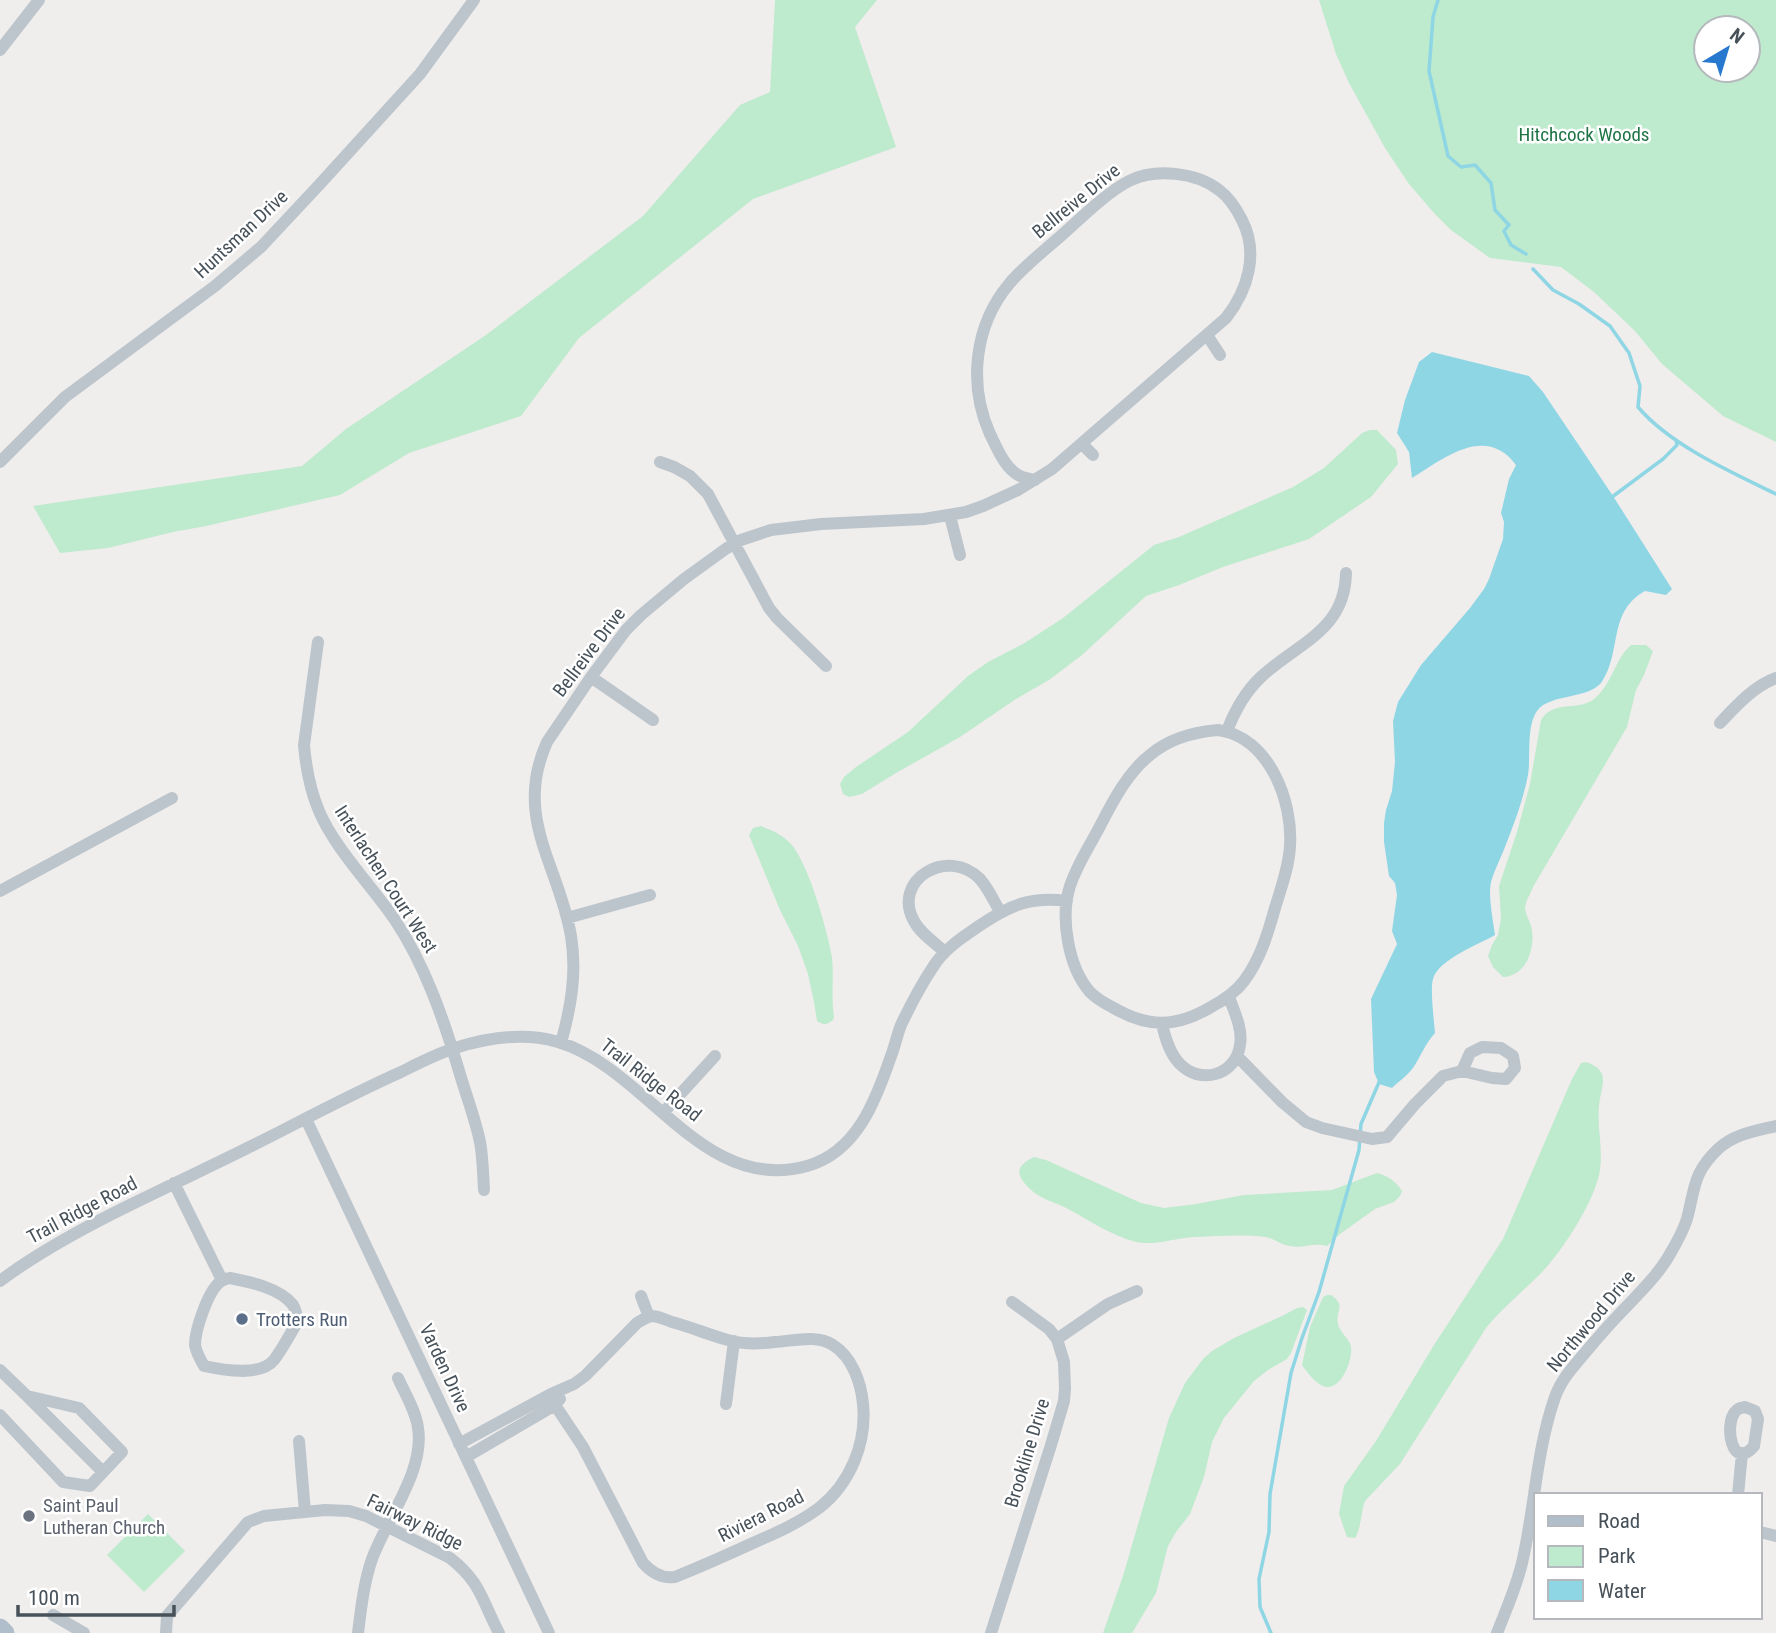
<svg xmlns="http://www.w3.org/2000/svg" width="1776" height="1633" font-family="'Roboto Condensed',sans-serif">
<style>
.green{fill:#beeacd;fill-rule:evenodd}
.water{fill:#8fd6e4}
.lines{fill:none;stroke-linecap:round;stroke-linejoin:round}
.stream{stroke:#8fd6e4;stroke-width:3.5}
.minor{stroke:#bcc5cb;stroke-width:12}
.primary{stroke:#afbeca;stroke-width:19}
.service-dot{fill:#5c6f8a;stroke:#fff;stroke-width:2.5}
.worship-dot{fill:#6b7280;stroke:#fff;stroke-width:2.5}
.labels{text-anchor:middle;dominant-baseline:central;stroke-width:5;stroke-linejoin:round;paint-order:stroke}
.park-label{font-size:19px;fill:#1e7445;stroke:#fff}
.street-label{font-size:19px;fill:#475159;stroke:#fff}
.service-label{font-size:19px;fill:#4e5e75;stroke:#fff;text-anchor:start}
.worship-label{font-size:19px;fill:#5b616d;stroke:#fff;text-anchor:start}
</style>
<rect width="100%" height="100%" fill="#f0eded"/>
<!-- green -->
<path class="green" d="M775,0H877L855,27L896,147L753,199L579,338L521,416L409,453L340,495L206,526L173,532L108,548L60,553L33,506L302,466L346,429L486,335L643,216L740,105L770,92Z
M1319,0H1776V442L1723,416L1662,364L1635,331L1594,292L1561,267L1490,258L1451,230L1434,213L1409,184L1385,148L1349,83L1336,54ZM1706,28H1748V70H1706Z
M1370,430H1377L1396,450L1398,464L1371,497L1309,539L1223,567L1179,585L1146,596L1082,655L1049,680L1016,699L960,737L896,773L862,794L849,797L843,794L840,784L844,777L856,767L908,732L968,676L988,662L1023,644L1063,618L1154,545L1179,537L1293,487L1324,468L1362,433Z
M1631,645H1646L1653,651L1644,675L1636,690L1627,727L1533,887C1531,893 1525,902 1525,908C1526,916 1531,923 1532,930C1535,950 1525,977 1503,977L1493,967L1488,956L1492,945L1498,935L1501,919L1499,886L1517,832L1530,784L1541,720C1554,699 1577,712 1594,699C1612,685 1614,660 1631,645Z
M761,826C771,830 781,834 789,842C807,858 828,932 832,957C834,977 831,997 834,1017L833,1020C827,1025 823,1025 817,1021L814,1002L808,974L798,946L780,910L749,835L753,828Z
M1586,1062C1612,1071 1601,1085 1599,1106C1597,1127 1603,1148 1600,1170C1596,1199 1563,1250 1543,1271C1524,1291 1503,1307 1486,1328L1400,1464L1365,1501C1361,1511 1361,1530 1355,1538L1347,1537L1339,1514L1344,1486L1376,1441L1434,1345L1503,1239L1572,1079L1581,1063Z
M1034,1157L1046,1160L1141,1203L1164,1208L1196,1204L1244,1195L1332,1190L1377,1173C1387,1175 1397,1182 1402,1191L1400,1196L1394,1202L1375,1209L1340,1234L1327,1246C1314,1242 1302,1249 1290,1246C1281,1245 1273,1238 1265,1237C1243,1234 1217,1236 1195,1237C1175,1238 1155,1246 1136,1242C1112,1236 1089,1220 1068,1209C1055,1202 1040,1199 1030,1189C1016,1175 1014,1167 1034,1157Z
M1327,1295H1331C1347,1306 1335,1310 1338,1324C1340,1333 1350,1339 1351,1347C1353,1359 1342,1388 1327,1387C1317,1386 1307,1372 1302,1365L1310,1327L1323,1297Z
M1303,1307L1307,1310L1291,1353L1287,1359L1268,1370L1254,1381L1224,1418L1212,1442L1204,1477L1190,1514L1176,1532L1168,1546L1156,1593L1132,1633H1103L1123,1576L1169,1418L1185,1383L1203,1359L1212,1351L1234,1338L1282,1316L1297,1308Z
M148,1514L185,1551L144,1592L107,1555Z"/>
<!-- water -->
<path class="water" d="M1432,352L1529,376L1543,392L1613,496L1672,589L1666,595L1645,591C1608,612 1622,649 1603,680C1592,700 1549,693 1537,711C1526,727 1531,757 1528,775C1523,801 1513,827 1503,852C1499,861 1494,872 1491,882C1488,896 1493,920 1495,935C1478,945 1439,959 1433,979C1430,989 1434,1021 1435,1033C1425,1044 1421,1056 1413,1068C1407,1076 1399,1081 1392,1088L1379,1084L1374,1072L1371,999L1397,944L1392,931L1397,895L1395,883L1389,876L1384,842V823L1386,810L1392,791L1395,762L1393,721L1398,702L1421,665L1470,608L1484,589L1489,579L1503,539L1504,522L1501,513L1509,479L1516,465C1486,424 1444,458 1412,478L1409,452L1397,433L1405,400L1419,362Z"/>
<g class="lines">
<!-- stream -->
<path class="stream" d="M1438,0L1433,17L1429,71L1448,156L1461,167L1475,165L1491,183L1495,210L1509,225L1504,231L1511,245L1526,254
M1533,269L1553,290L1579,304L1610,326L1629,353L1640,386L1638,407C1670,445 1731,472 1776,494
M1612,497L1663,459L1677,445L1676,440
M1271,1633L1260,1607L1259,1579L1269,1532L1270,1494L1291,1373L1302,1338L1319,1292L1359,1150L1361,1124L1380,1080"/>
<!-- minor -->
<path class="minor" d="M0,50L39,0
M1207,335L1220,355
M1082,444L1093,455
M0,462L65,397L215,286L261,247L319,185L420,74L474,0
M660,462L674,467L690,476L708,494L769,608L777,618L826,666
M950,516L960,555
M318,642L304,745C306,768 310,790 319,811C335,849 372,886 395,920C425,965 444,1020 459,1071C466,1095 475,1118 480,1142C483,1158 483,1174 484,1190
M591,677L653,720
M1720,723C1736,706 1754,686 1776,678
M1218,730C1269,737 1293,801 1290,846C1289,867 1281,888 1275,908C1268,933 1260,960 1244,981C1235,993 1224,1000 1211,1007C1176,1028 1147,1028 1112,1007C1104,1003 1096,998 1090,992C1068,967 1060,917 1070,886C1077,865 1089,847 1099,828C1112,803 1127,773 1150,755C1170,738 1193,732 1218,730Z
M1227,731C1235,710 1245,692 1261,677C1297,643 1345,631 1346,573
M0,891L172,798
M567,918L650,895
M945,952C935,943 920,933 914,921C891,880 948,846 980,879C988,888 994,901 1000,912
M1162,1024C1165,1037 1169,1052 1179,1063C1200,1086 1236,1075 1240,1045C1243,1029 1234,1011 1229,997
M561,1043C571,1007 577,973 571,936C559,865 513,818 547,742L591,677L626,630L641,615L684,579L727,548L741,540L771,530L821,524L924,519L966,512L983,506L1018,490L1052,469L1226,318C1248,290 1259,253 1242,220C1236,208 1230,198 1219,190C1196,172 1155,168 1129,181C1106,193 1082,217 1063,234C1045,250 1024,266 1009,284C974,326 968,385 990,434C997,448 1005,469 1020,476C1025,478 1030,479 1035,480
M1482,1047L1501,1048L1513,1056L1515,1068L1506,1079L1492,1078L1462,1071L1470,1053Z
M1237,1056L1282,1102L1306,1122L1322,1128L1372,1139L1387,1137L1415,1104L1443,1076L1462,1071
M663,1113L715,1056
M306,1119L549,1633
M174,1183L222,1280
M230,1278C250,1282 280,1288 293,1305C296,1310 297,1316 298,1321C290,1334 283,1348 274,1360C260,1377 223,1370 204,1366C200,1359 196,1352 195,1345C195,1330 208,1291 220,1282C224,1279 226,1279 230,1278Z
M0,1281C40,1251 85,1227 130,1205C183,1179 237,1154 289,1127C326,1108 363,1089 401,1072C419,1063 436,1054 455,1048C487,1038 525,1032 558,1042C647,1068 702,1195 807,1166C857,1152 876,1100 891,1056C895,1046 897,1035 901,1025C910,1006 921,985 933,967C945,948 963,937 982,924C1010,905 1032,896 1067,901
M641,1296L649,1317
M1057,1339L1108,1304L1137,1291
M0,1370L27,1396L79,1408L122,1452L90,1486L63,1482L0,1415
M27,1396L103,1472
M726,1404L734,1341
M1745,1407L1755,1411L1758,1419L1754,1446C1732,1472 1724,1425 1735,1412C1738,1408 1740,1408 1745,1407Z
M299,1441L305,1512
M459,1444L551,1394L574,1384L585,1376L637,1323C642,1320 646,1317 652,1316C658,1316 666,1320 672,1322C691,1327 709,1335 728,1340C742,1344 760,1344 775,1342C793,1341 817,1334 833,1345C852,1357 861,1382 863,1404C867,1443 850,1484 819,1508C799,1523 776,1533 753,1543C727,1555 702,1566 675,1577C662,1579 652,1573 643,1563L583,1447L555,1405
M466,1457L555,1405L560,1399
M1738,1495L1742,1453
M1760,1532L1776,1536
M53,1615L84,1633
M166,1633L167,1616L248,1522L264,1516L325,1510L349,1511L366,1516L450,1558C481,1582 482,1601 499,1633
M358,1633C361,1608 364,1582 372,1559C387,1518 425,1471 418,1428C416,1411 405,1394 398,1378
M991,1633L1051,1445L1064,1401L1065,1388L1064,1362L1057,1339L1049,1329L1012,1302
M1497,1633C1506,1610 1516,1588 1522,1563C1535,1508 1536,1451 1555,1397C1561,1380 1573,1367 1584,1354C1599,1336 1614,1319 1630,1303C1645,1287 1660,1272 1670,1254C1677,1242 1685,1228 1688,1215C1695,1186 1694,1172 1718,1149C1734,1134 1755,1131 1776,1126"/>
<!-- primary -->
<path class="primary" d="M0,1628L5,1633"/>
</g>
<!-- markers -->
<circle class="service-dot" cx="242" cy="1319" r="7"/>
<circle class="worship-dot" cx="29" cy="1516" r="7"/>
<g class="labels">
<!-- park labels -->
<g class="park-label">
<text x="1584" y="134">Hitchcock Woods</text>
</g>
<!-- street labels -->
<g class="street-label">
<text transform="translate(1076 201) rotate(-39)">Bellreive Drive</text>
<text transform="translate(241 234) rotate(-43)">Huntsman Drive</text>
<text transform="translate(589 652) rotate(-53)">Bellreive Drive</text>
<text transform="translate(386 879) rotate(57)">Interlachen Court West</text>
<text transform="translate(651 1080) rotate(38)">Trail Ridge Road</text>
<text transform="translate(82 1210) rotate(-28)">Trail Ridge Road</text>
<text transform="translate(1591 1321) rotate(-50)">Northwood Drive</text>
<text transform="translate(445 1368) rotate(65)">Varden Drive</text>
<text transform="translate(1027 1453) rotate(-73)">Brookline Drive</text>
<text transform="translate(761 1516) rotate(-27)">Riviera Road</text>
<text transform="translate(415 1522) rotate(26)">Fairway Ridge</text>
</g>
<!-- service labels -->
<g class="service-label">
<text x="256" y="1319">Trotters Run</text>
</g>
<!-- worship labels -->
<g class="worship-label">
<text x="43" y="1505">Saint Paul<tspan x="43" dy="22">Lutheran Church</tspan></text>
</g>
</g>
<!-- legend -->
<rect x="1534" y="1493" width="228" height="126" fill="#ffffff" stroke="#b5b9bd" stroke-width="2"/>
<rect x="1548" y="1516" width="35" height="10" fill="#afbeca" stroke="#b5b9bd" stroke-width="2"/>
<text x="1598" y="1528" font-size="21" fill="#475159">Road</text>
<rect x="1548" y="1546" width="35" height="21" fill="#beeacd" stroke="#b5b9bd" stroke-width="2"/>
<text x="1598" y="1563" font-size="21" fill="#475159">Park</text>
<rect x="1548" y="1580" width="35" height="21" fill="#8fd6e4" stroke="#b5b9bd" stroke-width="2"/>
<text x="1598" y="1598" font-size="21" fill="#475159">Water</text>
<!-- north arrow -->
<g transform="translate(1727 49) rotate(38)"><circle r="33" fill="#ffffff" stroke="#b5b9bd" stroke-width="2"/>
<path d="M0-5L12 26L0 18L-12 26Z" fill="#2778cf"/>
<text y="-10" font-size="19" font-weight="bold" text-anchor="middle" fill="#475159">N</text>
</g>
<!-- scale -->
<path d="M18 1605v10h156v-10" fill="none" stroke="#475159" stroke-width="3.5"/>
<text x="28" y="1605" font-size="21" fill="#475159" stroke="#ffffff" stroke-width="5" paint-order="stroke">100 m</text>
</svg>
